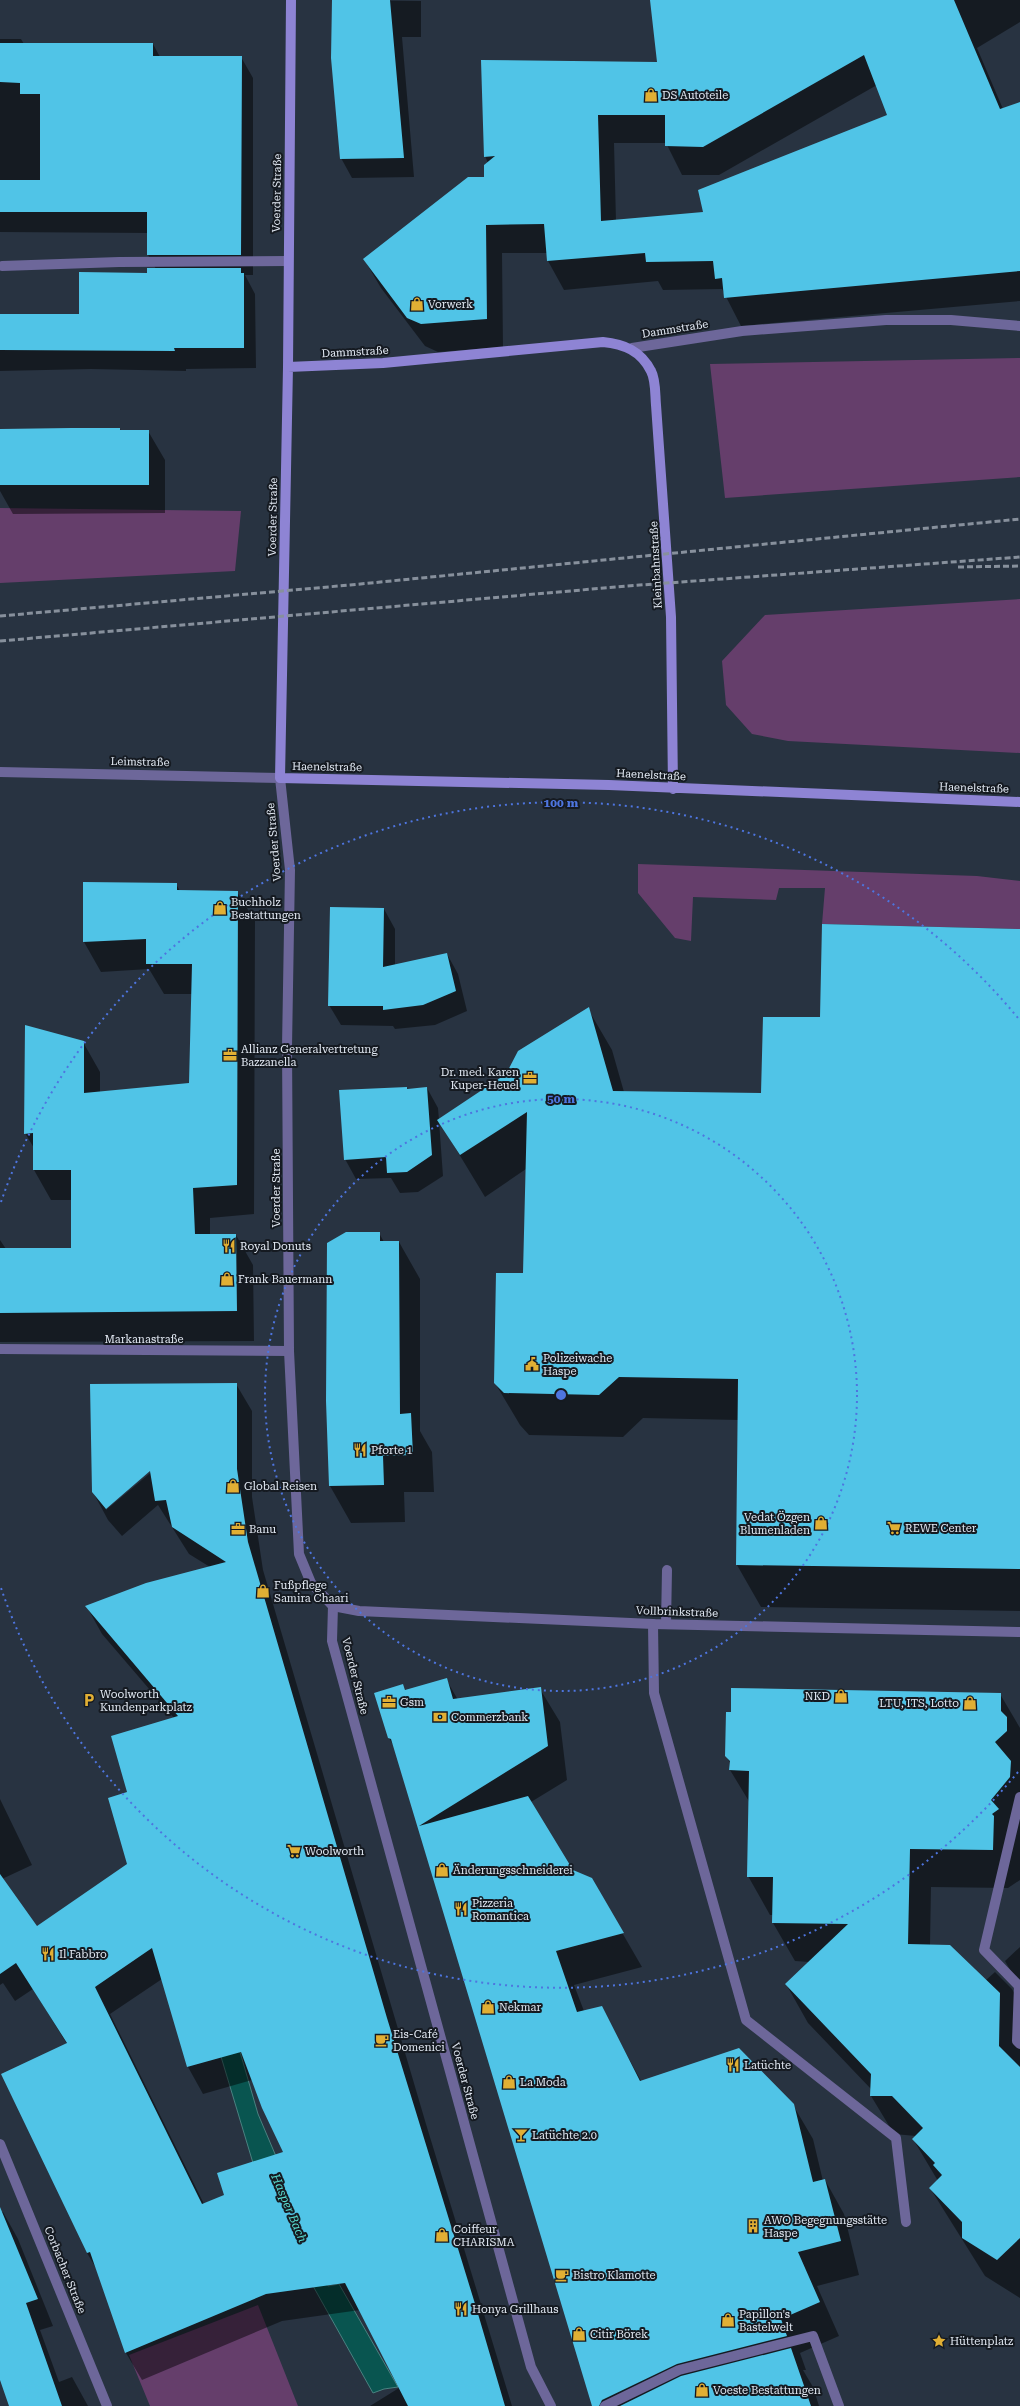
<svg xmlns="http://www.w3.org/2000/svg" width="1020" height="2406" font-family="'Roboto Serif',serif">
<style>
.green{fill:#653e6b}
.water{fill:#095550;stroke:#4a8281}
.shadow{fill:#0007;fill-rule:evenodd}
.building{fill:#50c4e7;fill-rule:evenodd}
.lines{fill:none;stroke-linecap:round;stroke-linejoin:round}
.service{stroke:#6d679a;stroke-width:10}
.pedestrian{stroke:#6d679a;stroke-width:10}
.minor{stroke:#6d679a;stroke-width:10}
.tertiary{stroke:#6d679a;stroke-width:10}
.secondary{stroke:#8e84d4;stroke-width:10}
.rail{stroke:#87909c;stroke-width:3;stroke-dasharray:6 3;stroke-linecap:butt}
.ring{fill:none;stroke:#4e75df;stroke-width:2;stroke-dasharray:2 4}
.labels{text-anchor:middle;dominant-baseline:central;stroke-width:4;stroke-linejoin:round;paint-order:stroke}
.poi-label{font-size:11px;fill:#e3eaf4;stroke:#151a21;text-anchor:start}
.street-label{font-size:11px;fill:#e3eaf4;stroke:#151a21}
.water-label{font-size:12px;font-style:italic;fill:#59dbcf;stroke:#151a21}
.centre{fill:#4e75df;stroke:#151a21;stroke-width:2}
.ring-label{font-size:12px;text-anchor:middle;font-weight:bold;fill:#4e75df;stroke:#151a21;stroke-width:4;stroke-linejoin:round;paint-order:stroke}
</style>
<rect width="100%" height="100%" fill="#283341"/>
<!-- green -->
<path class="green" d="M1020,358V477L725,498L710,364Z
M0,508L241,511L235,571L0,583Z
M1020,599V753L788,741L752,734L726,705L722,661L765,615Z
M638,864L977,876L1020,881V929L822,924L825,888H779L776,900L693,897L691,941L675,938L638,893Z
M258,2305L298,2406H150L129,2355Z"/>
<!-- water -->
<path class="water" d="M229,2014L258,2114L275,2154L307,2222L318,2240L328,2286L339,2284L398,2387L384,2389L373,2393L308,2277L253,2163L210,2020Z"/>
<!-- shadow -->
<path class="shadow" d="M333,0L421,1V37H402L414,177L352,178L341,158Z
M651,0H1020V22L977,48L1003,109L1020,103V301L741,326L722,289L663,290L658,281L564,290L548,261L547,253H502L503,347L438,352L425,346L381,288L364,259L485,178L488,163L485,156L658,63ZM877,85L888,115L705,213L616,221L614,143H666L682,175H719Z
M0,39H21L24,44H153L160,57H241L253,78V275H245L255,294L256,368L186,369V371L91,369L0,371V315H80L156,269L148,255V233L0,232Z
M120,429L121,431H148L165,460V513L13,514L0,491V430Z
M84,883L176,884L180,891L237,892L255,921L254,1214L210,1218V1235H236L253,1265L254,1341L0,1342V1240L6,1249L72,1248V1200H51L34,1170V1148L25,1133L83,1042L100,1072V1092L190,1084L192,994H164L149,969L101,972L84,942Z
M384,909L395,929V966L447,954L458,974L467,1011L435,1025L395,1029L393,1026L341,1025L329,1005Z
M1020,930V1611L761,1607L737,1565L738,1420L643,1418L623,1437L529,1435L520,1425L495,1383L524,1274L526,1169L485,1197L439,1121L443,1176L418,1192L400,1193L391,1178L356,1179L345,1159L340,1091L427,1088L438,1108L439,1120L507,1075L588,1009L612,1050L624,1092L762,1094L821,1018Z
M379,1233L384,1242H399L420,1279V1431L432,1452L434,1492H404L405,1522L351,1523L330,1486Z
M236,1384L252,1411V1497L263,1570L426,2124L512,2406H370L399,2388L360,2310L282,2321L142,2380L126,2353L96,2268L87,2253L67,2044L33,1989L15,2001L3,1983L0,1985V1799L32,1865L2,1879L36,1927L128,1864V1793L174,1718L102,1634L87,1607L210,1567L189,1554L158,1505L122,1536L108,1520L93,1492ZM154,1467L155,1469L106,1510V1508ZM162,1979L188,2067L203,2094L252,2080L284,2152L225,2196L204,2204L110,2014Z
M446,1679L458,1700L540,1689L560,1722L567,1780L531,1802L572,1871L591,1879L642,1967L574,1985L584,2011L601,2007L641,2081L793,2105L813,2139L823,2181L825,2180L844,2214L859,2275L817,2286L839,2336L800,2353L806,2370H803L813,2387L819,2406H618L615,2402L602,2406L583,2373L395,1748L389,1738L403,1685L406,1691Z
M1000,1694L1020,1728V1880L1008,1888L931,1887L930,1945L986,1980L995,1972L1012,1989L1020,2004V2298L985,2276L930,2188L938,2181L913,2139L916,2136L894,2134L871,2096V2089L808,2023L786,1984L810,1962L795,1961L773,1923V1915H770L748,1876L750,1803L730,1770L731,1764L726,1756Z
M1020,1947V1987L1005,1961Z
M0,2212H3L18,2239L53,2326L40,2330L59,2382L72,2377L88,2406H11L0,2375Z"/>
<!-- building -->
<path class="building" d="M332,0H390L404,158L340,159L331,58Z
M650,0H954L1000,109L1020,102V271L724,298L722,278L715,279L713,261L646,262L645,253L547,261L544,224L486,225L487,319L421,324L407,318L363,259L468,177H484V165L495,156L484,157L481,60L657,62ZM864,55L887,115L698,190L703,212L601,221L598,115H665V146L703,147Z
M0,43H153V56H242L241,255H147V212H0V180H40V94H20V83L0,82Z
M147,268H241V273H244V348H174L175,351L0,350V314H79V272L147,273Z
M71,428H120V430H149V485H0V429Z
M83,882L177,883V890L238,891L237,1185L193,1188L195,1234H236L237,1311L0,1313V1248H71V1170H33V1133L24,1134L25,1025L84,1041V1093L189,1083L192,964H146V939L83,942Z
M330,907L384,908L383,967L447,953L456,991L423,1005L383,1010V1006H328Z
M822,924L1020,929V1569L736,1565L738,1379L619,1377L599,1395L504,1393L494,1383L496,1273H523L527,1112L460,1155L437,1120L506,1074L518,1051L589,1007L613,1091L761,1093L763,1017H820Z
M407,1087V1089L427,1087L432,1155L407,1172L387,1173L386,1157L344,1160L339,1090Z
M346,1232H380V1241H399L400,1414L411,1413L413,1455L383,1456L384,1485L329,1486L326,1401L327,1243Z
M237,1383V1469L248,1542L387,2018L476,2307L505,2406H408L345,2283L266,2294L125,2353L90,2252L87,2253L1,2074L67,2043L16,1963L0,1974V1874L37,1926L127,1864L108,1798L127,1792L111,1736L178,1716L85,1606L146,1583L226,1562L172,1527L166,1500L155,1501L150,1471L106,1509L92,1492L90,1384ZM152,1948L187,2067L241,2052L262,2108L283,2152L217,2173L224,2195L202,2204L95,1987Z
M447,1678L453,1699L541,1687L548,1746L419,1826L528,1796L573,1870L592,1878L624,1933L556,1951L577,2012L602,2006L640,2081L739,2048L794,2104L813,2182L825,2179L841,2241L798,2252L820,2302L781,2319L787,2336L677,2364L602,2400L599,2406H592L391,1739L388,1738L374,1693L403,1684L405,1690Z
M731,1688L1001,1693V1711L1007,1717V1731L995,1742L1011,1761L1010,1777L991,1800L999,1809L992,1814L994,1816L993,1850L910,1849L908,1944L950,1945L1000,1993L999,2046L1020,2067V2238L997,2260L962,2238V2222L929,2188L942,2175L933,2165L935,2163L912,2139L923,2128L892,2096H870L871,2074L785,1984L848,1924L772,1923L773,1877H747L749,1771L729,1770L730,1761L725,1756L726,1712H731Z
M0,2207L38,2299L26,2303L62,2406H9L0,2380Z
M791,2348L811,2406H620L681,2376Z"/>
<g class="lines">
<!-- service -->
<path class="service" d="M2,266L119,262L288,261
M653,1624L654,1693L746,2020L896,2138L906,2222
M666,1624L667,1570"/>
<!-- pedestrian -->
<path class="pedestrian" d="M333,1606L332,1641L531,2367L551,2406
M1020,1797L984,1950L1019,1986L1017,2041L1020,2044
M605,2406L679,2370L813,2336L839,2406"/>
<!-- minor -->
<path class="minor" d="M632,348L742,331L886,320H951L1020,326
M280,778L290,870L287,1047L289,1351L299,1554L311,1583L333,1606L359,1611L653,1624L1020,1632
M0,1349L289,1351
M0,2144L107,2406"/>
<!-- tertiary -->
<path class="tertiary" d="M0,772L280,778"/>
<!-- secondary -->
<path class="secondary" d="M291,0L288,367L280,778L609,785L1020,802
M288,367L383,363L603,342C624,344 641,351 651,371C656,380 655,395 656,405L671,617L673,789"/>
<!-- rail -->
<path class="rail" d="M958,567L1020,566
M0,616L350,585L1020,519
M0,641L627,586L1020,557"/>
</g>
<!-- distance rings -->
<g class="ring">
<circle cx="561" cy="1395" r="296"/>
<path d="M1018 1772A592 592 0 0 1 1 1588M1 1202A592 592 0 0 1 1018 1018"/>
</g>
<!-- icons -->
<defs>
<g id="shop-bare" transform="scale(1.08)"><path d="M-5-2.5h2.3a2.7 3.5 0 0 1 5.4 0H5L5.5 6h-11ZM-1.5-2.5h3a1.5 2.3 0 0 0-3 0Z" fill="#e1af34" stroke="#151a21" stroke-width="2.5" paint-order="stroke"/></g>
<g id="office-bare" transform="scale(1.08)"><path d="M-6-3h4V-5.5h4V-3h4V5H-6ZM-1-4.5V-3h2v-1.5ZM-6 0V1H6V0Z" fill="#e1af34" stroke="#151a21" stroke-width="2.5" paint-order="stroke"/></g>
<g id="restaurant-bare" transform="scale(1.08)"><path d="M-5-6h1v4h1v-4h1v4h1v-4h1v5L-1.5 .5V6h-2V.5L-5-1ZM5-6V6H3V1.5H1.5Q1.5-4 5-6Z" fill="#e1af34" stroke="#151a21" stroke-width="2.5" paint-order="stroke"/></g>
<g id="civic-bare" transform="scale(1.08)"><path d="M-.6-6.5H3V-4.5H.6V-3L4-1V1h2V6H-6V1h2V-1L-.6-3ZM-1.2 2.5V6h2.4V2.5Z" fill="#e1af34" stroke="#151a21" stroke-width="2.5" paint-order="stroke"/></g>
<g id="supermarket-bare" transform="scale(1.08)"><path d="M-6-5.5h2.5l.6 2H6L4.5 2H-2.5L-4.4-4H-6ZM-1.5 3.2a1.3 1.3 0 1 0 .1 0ZM3 3.2a1.3 1.3 0 1 0 .1 0Z" fill="#e1af34" stroke="#151a21" stroke-width="2.5" paint-order="stroke"/></g>
<g id="parking-bare" transform="scale(1.08)"><path d="M-3.5-5.5H1a3.5 3.5 0 0 1 0 7H-1V5.5H-3.5ZM-1-3.4V-.6H.8a1.4 1.4 0 0 0 0-2.8Z" fill="#e1af34" stroke="#151a21" stroke-width="2.5" paint-order="stroke"/></g>
<g id="bank-bare" transform="scale(1.08)"><path d="M-6-4H6V4H-6ZM0-2.3a2.3 2.3 0 1 0 0 4.6a2.3 2.3 0 1 0 0-4.6Z" fill="#e1af34" stroke="#151a21" stroke-width="2.5" paint-order="stroke"/></g>
<g id="cafe-bare" transform="scale(1.08)"><path d="M-5.5-4.5H6V0H3Q3 3.5 0 3.5H-2.5Q-5.5 3.5-5.5 0ZM3-3.2v2h1.7v-2ZM-6 4.5H4V6H-6Z" fill="#e1af34" stroke="#151a21" stroke-width="2.5" paint-order="stroke"/></g>
<g id="bar-bare" transform="scale(1.08)"><path d="M-6-5H6L.8 .8V4.5H3.5V6h-7V4.5H-.8V.8Z" fill="#e1af34" stroke="#151a21" stroke-width="2.5" paint-order="stroke"/></g>
<g id="building-bare" transform="scale(1.08)"><path d="M-4-6H4V6H1V3H-1V6H-4ZM-2.5-4.3h1.7v1.8h-1.7ZM.8-4.3h1.7v1.8H.8ZM-2.5-1h1.7V.8h-1.7ZM.8-1h1.7V.8H.8Z" fill="#e1af34" stroke="#151a21" stroke-width="2.5" paint-order="stroke"/></g>
<g id="sight-bare" transform="scale(1.08)"><path d="M0-6L1.8-2.2L6-1.7L2.9 1.2L3.7 5.4L0 3.3L-3.7 5.4L-2.9 1.2L-6-1.7L-1.8-2.2Z" fill="#e1af34" stroke="#151a21" stroke-width="2.5" paint-order="stroke"/></g>
</defs>
<g fill-rule="evenodd">
<use href="#shop-bare" x="651" y="95"/>
<use href="#shop-bare" x="417" y="304"/>
<use href="#shop-bare" x="220" y="908"/>
<use href="#office-bare" x="230" y="1055"/>
<use href="#office-bare" x="530" y="1078"/>
<use href="#restaurant-bare" x="229" y="1246"/>
<use href="#shop-bare" x="227" y="1279"/>
<use href="#civic-bare" x="532" y="1364"/>
<use href="#restaurant-bare" x="360" y="1450"/>
<use href="#shop-bare" x="233" y="1486"/>
<use href="#shop-bare" x="821" y="1523"/>
<use href="#supermarket-bare" x="894" y="1528"/>
<use href="#office-bare" x="238" y="1529"/>
<use href="#shop-bare" x="263" y="1591"/>
<use href="#shop-bare" x="841" y="1696"/>
<use href="#parking-bare" x="89" y="1700"/>
<use href="#office-bare" x="389" y="1702"/>
<use href="#shop-bare" x="970" y="1703"/>
<use href="#bank-bare" x="440" y="1717"/>
<use href="#supermarket-bare" x="294" y="1851"/>
<use href="#shop-bare" x="442" y="1870"/>
<use href="#restaurant-bare" x="461" y="1909"/>
<use href="#restaurant-bare" x="48" y="1954"/>
<use href="#shop-bare" x="488" y="2007"/>
<use href="#cafe-bare" x="382" y="2040"/>
<use href="#restaurant-bare" x="733" y="2065"/>
<use href="#shop-bare" x="509" y="2082"/>
<use href="#bar-bare" x="521" y="2135"/>
<use href="#building-bare" x="753" y="2226"/>
<use href="#shop-bare" x="442" y="2235"/>
<use href="#cafe-bare" x="562" y="2275"/>
<use href="#restaurant-bare" x="461" y="2309"/>
<use href="#shop-bare" x="728" y="2320"/>
<use href="#shop-bare" x="579" y="2334"/>
<use href="#sight-bare" x="939" y="2341"/>
<use href="#shop-bare" x="702" y="2390"/>
</g>
<g class="labels">
<!-- poi labels -->
<g class="poi-label">
<text x="662" y="95">DS Autoteile</text>
<text x="428" y="304">Vorwerk</text>
<text x="231" y="902">Buchholz<tspan x="231" dy="13">Bestattungen</tspan></text>
<text x="241" y="1049">Allianz Generalvertretung<tspan x="241" dy="13">Bazzanella</tspan></text>
<text x="519" y="1072" text-anchor="end">Dr. med. Karen<tspan x="519" dy="13">Kuper-Heuel</tspan></text>
<text x="240" y="1246">Royal Donuts</text>
<text x="238" y="1279">Frank Bauermann</text>
<text x="543" y="1358">Polizeiwache<tspan x="543" dy="13">Haspe</tspan></text>
<text x="371" y="1450">Pforte 1</text>
<text x="244" y="1486">Global Reisen</text>
<text x="810" y="1517" text-anchor="end">Vedat Özgen<tspan x="810" dy="13">Blumenladen</tspan></text>
<text x="905" y="1528">REWE Center</text>
<text x="249" y="1529">Banu</text>
<text x="274" y="1585">Fußpflege<tspan x="274" dy="13">Samira Chaari</tspan></text>
<text x="100" y="1694">Woolworth<tspan x="100" dy="13">Kundenparkplatz</tspan></text>
<text x="830" y="1696" text-anchor="end">NKD</text>
<text x="400" y="1702">Gsm</text>
<text x="959" y="1703" text-anchor="end">LTU, ITS, Lotto</text>
<text x="451" y="1717">Commerzbank</text>
<text x="305" y="1851">Woolworth</text>
<text x="453" y="1870">Änderungsschneiderei</text>
<text x="472" y="1903">Pizzeria<tspan x="472" dy="13">Romantica</tspan></text>
<text x="59" y="1954">Il Fabbro</text>
<text x="499" y="2007">Nekmar</text>
<text x="393" y="2034">Eis-Café<tspan x="393" dy="13">Domenici</tspan></text>
<text x="744" y="2065">Latüchte</text>
<text x="520" y="2082">La Moda</text>
<text x="532" y="2135">Latüchte 2.0</text>
<text x="764" y="2220">AWO Begegnungsstätte<tspan x="764" dy="13">Haspe</tspan></text>
<text x="453" y="2229">Coiffeur<tspan x="453" dy="13">CHARISMA</tspan></text>
<text x="573" y="2275">Bistro Klamotte</text>
<text x="472" y="2309">Honya Grillhaus</text>
<text x="739" y="2314">Papillon's<tspan x="739" dy="13">Bastelwelt</tspan></text>
<text x="590" y="2334">Citir Börek</text>
<text x="950" y="2341">Hüttenplatz</text>
<text x="713" y="2390">Voeste Bestattungen</text>
</g>
<!-- street labels -->
<g class="street-label">
<text transform="translate(277 193) rotate(-89)">Voerder Straße</text>
<text transform="translate(675 329) rotate(-9)">Dammstraße</text>
<text transform="translate(355 352) rotate(-3)">Dammstraße</text>
<text transform="translate(273 517) rotate(-89)">Voerder Straße</text>
<text transform="translate(656 565) rotate(-93)">Kleinbahnstraße</text>
<text transform="translate(140 762) rotate(1)">Leimstraße</text>
<text transform="translate(327 767) rotate(1)">Haenelstraße</text>
<text transform="translate(651 775) rotate(3)">Haenelstraße</text>
<text transform="translate(974 788) rotate(2)">Haenelstraße</text>
<text transform="translate(274 842) rotate(-95)">Voerder Straße</text>
<text transform="translate(276 1188) rotate(-90)">Voerder Straße</text>
<text x="144" y="1339">Markanastraße</text>
<text transform="translate(677 1612) rotate(2)">Vollbrinkstraße</text>
<text transform="translate(355 1676) rotate(76)">Voerder Straße</text>
<text transform="translate(465 2081) rotate(75)">Voerder Straße</text>
<text transform="translate(65 2270) rotate(68)">Corbacher Straße</text>
</g>
<!-- water labels -->
<g class="water-label">
<text transform="translate(289 2208) rotate(67)">Hasper Bach</text>
</g>
</g>
<circle cx="561" cy="1395" r="6" class="centre"/>
<g class="ring-label">
<text x="561" y="807">100 m</text>
<text x="561" y="1103">50 m</text>
</g>
</svg>
